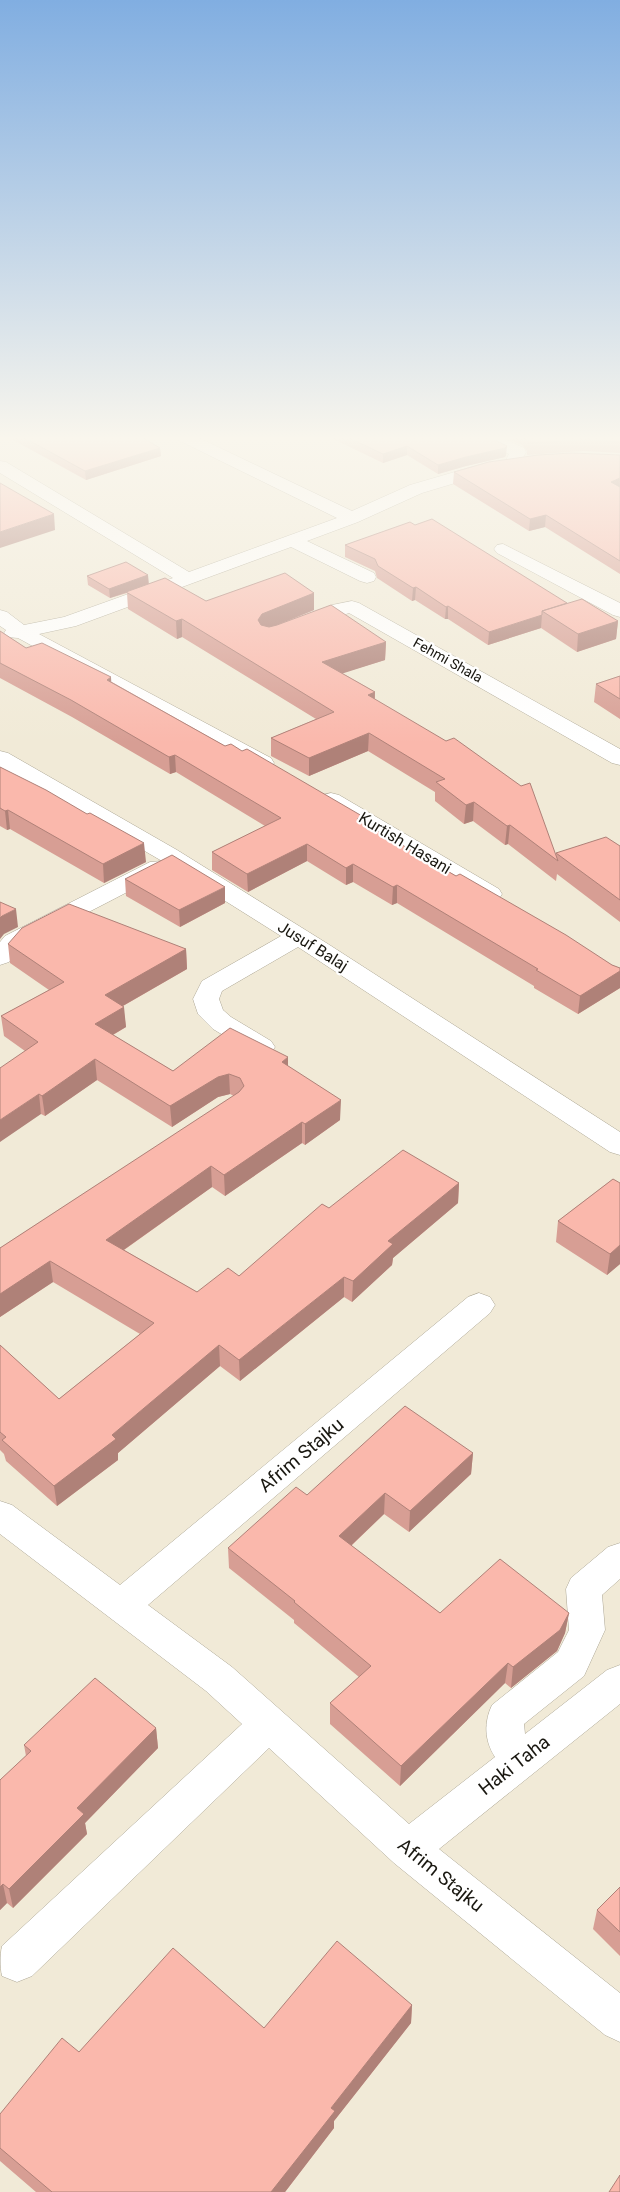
<svg xmlns="http://www.w3.org/2000/svg" width="620" height="2192" font-family="Roboto,sans-serif">
<style>
.lines{fill:none;stroke-linecap:round;stroke-linejoin:round}
.street-casing{stroke:#ada795;stroke-width:1}
.street{fill:#fff;fill-rule:evenodd}
.wall{fill:#d79e94}
.shaded-wall{fill:#af8178}
.building{fill:#fab8ac;stroke:#af8178}
.labels{text-anchor:middle;dominant-baseline:central;stroke-width:4.5;stroke-linejoin:round;paint-order:stroke}
.far-street-label{font-size:14px;fill:#1a1811;stroke:#fff}
.street-label{font-size:16px;fill:#1a1811;stroke:#fff}
.near-street-label{font-size:19px;fill:#1a1811;stroke:#fff}
</style>
<rect width="100%" height="100%" fill="#f1ead7"/>
<g class="lines">
<!-- street casing -->
<g class="street-casing">
<path id="street" d="M174,436H195L352,511L410,485L489,462L495,463L497,467L495,471L422,493L358,522L307,541L374,573L376,577L374,581L367,583L360,581L291,547L76,626L39,634L271,758L274,763L271,768L263,770L255,768L18,638L7,637L4,633L6,630L0,626V610L7,612L24,625L64,617L173,578L0,473V461L6,462L189,572L337,518L176,439Z
M472,436H498L524,448L526,452L519,466H507L505,462L509,454C501,450 475,440 472,436Z
M503,544L620,603V617L613,615L497,553L494,549L497,545Z
M352,601L359,603L620,749V765L612,763L349,613L304,629L297,627L294,623L297,619L332,605Z
M0,751L8,753L177,850L328,944L620,1132V1155L610,1152L298,947L222,991L219,999L223,1010L231,1017L271,1041L275,1047L271,1053L262,1055L253,1053L213,1029L198,1014L193,999L202,981L281,936L168,865L170,867L166,872L23,946L9,962L0,965V942L5,936L150,862L162,861L0,767Z
M331,793L339,795L499,889L502,894L499,899L490,901L481,899L323,805L320,800L323,795Z
M479,1293L490,1297L495,1305L490,1313L148,1605L232,1667L409,1824L495,1757C484,1740 484,1722 492,1705L558,1652L569,1630L566,1589L571,1578L608,1547L620,1543V1579L602,1595L605,1630L584,1676L524,1724L525,1734L607,1670L620,1665V1704L439,1849L620,1993V2042L605,2035L394,1863L269,1748L32,1976L17,1982L2,1976C0,1967 0,1955 2,1946L242,1724L206,1691L0,1534V1501L12,1505L120,1585L468,1297Z"/>
</g>
<!-- street -->
<use href="#street" class="street"/>
</g>
<!-- wall -->
<path class="wall" d="M6,436H140L160,448L161,456L86,480Z
M327,436H487L506,455L505,457L466,466L438,474L407,455L383,463Z
M502,436H620V453L584,451L527,455V451L522,445Z
M620,455V574L545,527L529,531L453,484L454,472Z
M345,545L567,603L618,621L616,639L577,652L541,628L488,645L448,619H445L415,600L412,601L377,578L375,571L345,557Z
M148,575V584L206,601L314,593V610L276,626L386,642L385,660L342,673L375,692V699L556,856V853L620,846V922L557,874L556,881L508,844L505,845L473,821L464,824L435,801V792L368,751L309,776L271,756V738L316,719L182,637L177,639L128,609L127,593L110,598L88,585L87,576Z
M0,631L26,648L112,682L225,746L362,822L612,965L620,968V988L578,1014L534,988V986L397,903L392,905L353,882L346,885L307,861L248,892L212,870V852L265,826L176,772L170,774L72,717L0,678Z
M620,676V719L594,702L596,684Z
M0,767L146,862L104,883L10,829L7,830L0,826Z
M125,879L225,903L180,927L126,896Z
M8,944L186,949L187,969L123,1006L126,1027L113,1035L173,1071L288,1066L340,1120L305,1145L302,1143L225,1196L212,1187L124,1250L197,1292L239,1276L329,1208L459,1183L458,1203L393,1258L392,1265L352,1302L344,1297L240,1381L220,1366L118,1453V1460L57,1506L6,1461L4,1454L0,1450V1345L59,1399L140,1334L53,1282L0,1317V1248L234,1096L230,1094L218,1097L172,1127L97,1080L45,1116L41,1114L25,1051L4,1036L1,1016L49,990L10,963Z
M613,1179L620,1264L607,1275L556,1242L558,1221Z
M473,1453L471,1474L409,1532L384,1514L351,1546L440,1613H569L565,1633L557,1651L511,1688L505,1683L400,1786L330,1724V1703L359,1677L294,1623V1620L229,1568L228,1548L307,1495Z
M156,1728L158,1748L85,1823L87,1834L13,1908L7,1903L0,1910V1780L26,1756L24,1745Z
M620,1887V1956L593,1929L597,1910Z
M412,2005L411,2023L334,2121V2128L285,2192H36L0,2161V2114L79,2052L264,2028Z"/>
<!-- shaded-wall -->
<path class="shaded-wall" d="M407,446V455L383,463V454Z
M507,446L506,455L505,457L466,466L438,474V465L466,457Z
M160,448L161,456L86,480L85,471Z
M620,478V489L611,482Z
M54,514L55,530L0,548V532Z
M546,515L545,527L529,531L530,519Z
M148,575L149,585L110,598L109,589Z
M416,587L415,600L412,601L413,588Z
M314,593V610L262,631L258,620L262,614Z
M448,606V619H445L446,607Z
M542,615L541,628L488,645L489,632Z
M182,619V637L177,639L176,621Z
M618,621L616,639L577,652L578,634Z
M386,642L385,660L322,680V662Z
M111,677L112,694L107,680Z
M375,692L374,710L368,695Z
M369,733L368,751L309,776V758Z
M175,755L176,772L170,774L169,757Z
M474,802L473,821L464,824L466,805Z
M8,810L10,829L7,830L5,811Z
M362,816V833L357,819Z
M510,825L508,844L505,845L507,826Z
M144,843L146,862L104,883L103,864Z
M307,844V861L248,892L247,874Z
M353,864V882L346,885V868Z
M397,885V903L392,905L393,887Z
M225,887V903L180,927L179,910Z
M16,909L18,927L4,934L0,939V918L2,916Z
M186,949L187,969L107,1015L105,995Z
M620,971V988L578,1014L580,996Z
M124,1007L126,1027L97,1044L95,1024Z
M288,1057V1077L282,1062Z
M95,1059L97,1080L45,1116L42,1096Z
M229,1074L230,1094L218,1097L172,1127L170,1106L218,1077Z
M39,1094L41,1114L0,1142V1120Z
M341,1100L340,1120L305,1145V1124Z
M302,1122V1143L225,1196L224,1175Z
M211,1166L212,1187L108,1261L106,1240Z
M459,1183L458,1203L393,1258L392,1265L352,1302L353,1281L388,1241Z
M620,1245V1264L607,1275L610,1254Z
M50,1261L53,1282L0,1317V1294Z
M344,1277V1297L240,1381L239,1360Z
M219,1345L220,1366L118,1453V1460L57,1506L54,1486L112,1435Z
M473,1453L471,1474L409,1532L410,1511Z
M385,1493L384,1514L339,1557V1536Z
M569,1613L565,1633L557,1651L511,1688L513,1667Z
M508,1663L505,1683L400,1786L401,1766Z
M156,1728L158,1748L85,1823L87,1834L13,1908L9,1889L77,1808Z
M3,1884L7,1903L0,1910V1887Z
M412,2005L411,2023L334,2121V2128L285,2192H271L331,2108Z"/>
<!-- building -->
<path class="building" d="M21,436H140L160,448L85,471Z
M345,436H487L507,446L505,448L466,457L438,465L407,446L383,454Z
M526,436H620V442L585,440L528,443V439Z
M572,453L620,455V478L611,482L620,487V561L546,515L530,519L454,472L489,462L538,455Z
M0,483L54,514L0,532Z
M432,519L567,603L542,611V615L489,632L448,606L446,607L416,587L413,588L378,566L375,559L345,545L410,522L415,525Z
M126,562L148,575L109,589L87,576Z
M285,573L314,593L262,614L258,620L261,625L269,627L277,625L331,605L386,642L322,662L375,692L368,695L446,741L454,738L521,786L530,783L558,861L510,825L507,826L474,802L466,805L436,782L445,779L369,733L309,758L271,738L334,712L182,619L176,621L126,592L165,578L206,601Z
M582,599L618,621L578,634L542,611Z
M0,631L26,648L42,643L111,677L107,680L225,746L231,744L242,751L247,749L362,816L357,819L456,876L460,874L566,935L612,965L620,968V971L580,996L536,970L538,969L397,885L393,887L353,864L346,868L307,844L247,874L212,852L281,818L175,755L169,757L71,700L0,663Z
M620,676V699L596,684Z
M0,767L46,790L87,814L90,813L144,843L103,864L8,810L5,811L0,808Z
M606,837L620,846V900L556,853Z
M172,855L225,887L179,910L125,879Z
M0,902L16,909L2,916L0,918Z
M69,904L186,949L105,995L124,1007L95,1024L173,1071L230,1028L288,1057L282,1062L341,1100L305,1124L302,1122L224,1175L211,1166L106,1240L197,1292L228,1268L239,1276L322,1204L329,1208L403,1150L459,1183L388,1241L393,1244L353,1281L344,1277L239,1360L219,1345L112,1435L116,1439L54,1486L2,1440L6,1437L0,1432V1345L59,1399L154,1323L50,1261L0,1294V1248L239,1092L244,1086L240,1078L229,1074L218,1077L170,1106L95,1059L42,1096L39,1094L0,1120V1068L38,1042L1,1016L64,982L8,944L22,928Z
M613,1179L620,1183V1245L610,1254L558,1221Z
M405,1406L473,1453L410,1511L385,1493L339,1536L440,1613L500,1559L569,1613L560,1630L513,1667L508,1663L401,1766L330,1703L371,1666L294,1602L295,1601L228,1548L296,1487L307,1495Z
M95,1678L156,1728L77,1808L84,1814L9,1889L3,1884L0,1887V1780L31,1751L24,1745Z
M620,1887V1932L597,1910Z
M337,1941L412,2005L331,2108L335,2111L271,2192H52L0,2148V2114L62,2038L79,2052L173,1948L264,2028Z
M620,2175V2192H609Z"/>
<!-- sky -->
<linearGradient id="sky" x2="0" y2="1"><stop stop-color="#81aee1"/><stop offset="0.59" stop-color="#f9f6ed"/><stop offset="1" stop-color="#f9f6ed" stop-opacity="0"/></linearGradient>
<rect width="620" height="743" fill="url(#sky)"/>
<g class="labels">
<!-- far-street labels -->
<g class="far-street-label">
<text transform="translate(448 660) rotate(29)">Fehmi Shala</text>
</g>
<!-- street labels -->
<g class="street-label">
<text transform="translate(405 843) rotate(31)">Kurtish Hasani</text>
<text transform="translate(313 946) rotate(32)">Jusuf Balaj</text>
</g>
<!-- near-street labels -->
<g class="near-street-label">
<text transform="translate(301 1455) rotate(-40)">Afrim Stajku</text>
<text transform="translate(514 1765) rotate(-38)">Haki Taha</text>
<text transform="translate(441 1875) rotate(39)">Afrim Stajku</text>
</g>
</g>
</svg>
